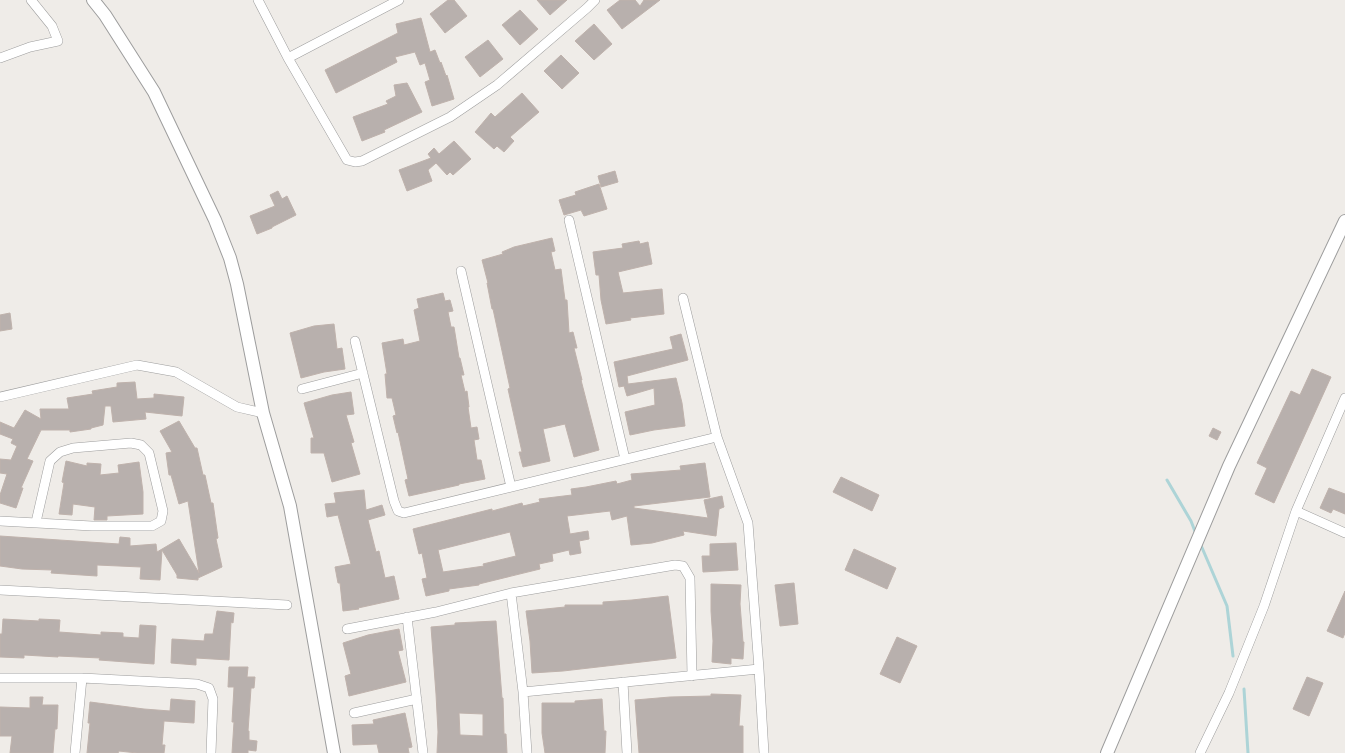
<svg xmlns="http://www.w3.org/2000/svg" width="1345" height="753" font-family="Roboto,sans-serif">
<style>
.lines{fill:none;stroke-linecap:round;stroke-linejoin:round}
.stream{stroke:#add4d7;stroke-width:3}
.building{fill:#b8b0ad;stroke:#bfb2ac;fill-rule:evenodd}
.minor-casing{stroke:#9d9d9d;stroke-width:10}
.tertiary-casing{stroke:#9d9d9d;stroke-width:14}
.minor{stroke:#fff;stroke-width:9}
.tertiary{stroke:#fff;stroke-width:12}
</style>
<rect width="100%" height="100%" fill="#efece8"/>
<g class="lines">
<!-- stream -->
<path class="stream" d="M1167,480L1191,521L1196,534
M1200,543L1227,606L1233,656
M1244,689L1248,753"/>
</g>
<!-- building -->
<path class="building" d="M448,0H454L467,16L445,33L430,14Z
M537,0H567L550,15Z
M620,0H635L640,6L644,0H660L622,29L607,10Z
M520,10L538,29L520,45L502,25Z
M421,18L430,52L435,50L440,63L441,62L446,76L447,75L454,99L432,106L425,82L430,80L425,63L420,65L415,52L395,57L397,62L336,93L325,70L398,33L396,24Z
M594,24L612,44L594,60L575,41Z
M488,40L503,59L480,77L465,57Z
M561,55L579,73L562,89L544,71Z
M407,83L422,112L384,130L385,132L362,141L353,117L388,104L386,101L396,96L394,85Z
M522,93L539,112L510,137L514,141L504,152L497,146L494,149L475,132L491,113L495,117Z
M454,141L471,159L453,175L450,172L447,175L436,163L428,170L432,181L407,191L399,170L431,158L428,154L434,148L439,154Z
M615,171L618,182L601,187L598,176Z
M599,184L607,209L584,216L581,210L564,215L559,200L576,195L575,192Z
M278,191L282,199L287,196L296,215L272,227V228L257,234L250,216L275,206L270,195Z
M552,238L555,251L551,252L555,270L561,269L565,300H567L569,333L573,332L577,348H574L582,380H581L599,450L574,457L565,424L543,429L550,461L523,467L519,452H522L508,389L510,388L493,309H492L487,283H488L482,260L503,254L502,252L514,247Z
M639,241L640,244L648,242L652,264L618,272L623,293L662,289L664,314L630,318L631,320L606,324L601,300L599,275H596L593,252L623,248L622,244Z
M443,293L445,301L450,300L453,311L448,312L451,327H454L459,358H460L464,375H461L465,392L467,391L469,407H468L471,428L477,427L479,439L474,440L477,460H481L485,479L459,484V485L450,487L409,496L405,480L408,479L398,432L397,433L393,416L396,415L392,398H387L385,374H387L382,343L403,339L404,345L420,341L414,310L419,308L417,299Z
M10,313L12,329L0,331V315Z
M334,324L337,349L342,348L345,369L324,372L301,378L290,333L314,326Z
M681,334L688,360L627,376L628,384L676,378L682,403L685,426L654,430L630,435L625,412L655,405L654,388L627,396L624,386L619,387L614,362L673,349L670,337Z
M1312,369L1331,377L1274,503L1255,494L1267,468L1257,463L1291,391L1300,395Z
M135,382L137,399L154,398V394L184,397L182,416L145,412L146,419L113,422L111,406H105L103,425L91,428V429L70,432V430H41L27,459L33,461L21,488H23L16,508L0,503V495L7,474L0,473V459L11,460L17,446L11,443L13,439L0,434V422L14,428L25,410L41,419L40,409H69L67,398L93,394L92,391L117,387V383Z
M351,392L354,414L346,415L354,442L351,443L360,474L332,482L324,453H311V438H314L304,403L332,395Z
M179,421L195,448H197L203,475H205L211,503H213L218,538L216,539L222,567L198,578V580L177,578V575L162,550L160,580L140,579L141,567L97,565V576L51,573L52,570L22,569L0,566V536L119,544L120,537L130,538V546L156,544L157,552L179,539L199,573L188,501L179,504L171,475H169L166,453L172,452L160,431Z
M1213,428L1221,432L1217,440L1209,436Z
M66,461L87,466V463L101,464L100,475L119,473L118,465L139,462L143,492V514L107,516V520H94L95,507L73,504L72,515L59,514L64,483L62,482Z
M705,463L710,497L634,506V508L708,518L704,500L722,496L724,507L719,509L716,536L683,531L684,535L652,543L631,545L627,516L612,520L610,511L567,516L570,534L588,531L589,539L579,541L581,553L570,555L569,550L552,554L553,561L539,564L540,569L479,584V585L449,589V591L426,596L422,579L427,578L422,553L419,554L413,529L492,509V511L522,503L523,506L540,502L539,499L572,495L571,489L586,487L616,481L617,484L632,480L631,474L681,470L680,466ZM510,532L516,556L483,564L484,566L443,572L438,550Z
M841,477L879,495L872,511L833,492Z
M1329,488L1345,494V514L1333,509L1331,513L1320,508Z
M364,490L366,510L382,505L385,515L368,520L376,552L379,551L385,578L394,576L399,599L358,608L359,609L343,611L340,583H338L335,567L351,564L338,515L327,517L325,504L336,503L334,493Z
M736,543L738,570L703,572L702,556H710V544Z
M854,549L896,568L887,589L845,570Z
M794,583L798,624L780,626L775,585Z
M711,584L741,585L740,604L743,642H744L743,659L731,658V664L712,662L713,641L711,611Z
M1345,591V633L1343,638L1327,631Z
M668,596L676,658L563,671L532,673L530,641L526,611L565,607V605H603V602L632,600Z
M217,611L234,613L233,623L231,622L229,660L196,658V665L171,663L172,639L204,641L205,634H213Z
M3,619L39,621V619L60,620L59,632L101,635V632L123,633V637L139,638L140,625L156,626L154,664L99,660L100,658L58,656V657L24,655V658L0,657V634H2Z
M496,621L502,698H503L504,734H506L507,753H437L438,732L436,694L431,627L455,625V623ZM459,713L483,714V736L460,735Z
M399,629L403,650L398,651L406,682L349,696L345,676L351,674L343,643L368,635Z
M897,637L917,646L900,683L880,674Z
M229,667H248L247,677H255L254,688H251L248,731H249V740L257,741L256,751L248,750V753H232L234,722H232L234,687H228Z
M1307,677L1323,683L1309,716L1293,709Z
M711,694L741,695L739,726H743V753H639L635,700L670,697L711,696Z
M30,697H43L42,705H58L57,729H55L53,753H10L12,736H0V707L30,708Z
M171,699L195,701L194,723L164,721L162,745H165L164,753H137L119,751L118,753H87L90,723H88L90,702L144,709L170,711Z
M602,699L604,731H606L605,753H545L542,733V703H575V701Z
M405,713L412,747L408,748L409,753H379L377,744L353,745L352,725L374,724L373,720Z"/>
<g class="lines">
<!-- minor casing -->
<g class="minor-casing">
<path id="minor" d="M258,0L288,58L347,160L355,162L362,161L450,117L497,85L587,8L595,0
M0,58L30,47L58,41L52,26L31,0
M288,58L399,0
M569,220L625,459
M461,271L511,487
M683,298L717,437L748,523L759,669L764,753
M355,341L394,501L398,511L404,513L717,437
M302,389L363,373
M0,397L137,365L176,372L237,407L263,413
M1296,511L1345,533
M0,521L92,526H152L161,521L163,511L149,453L141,445L131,443L73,448L60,452L50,461L36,522
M0,590L287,605
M511,593L523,692L527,753
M407,617L423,753
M347,629L436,612L511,593L675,565L683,566L690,578L692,676
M0,678H82L197,684L209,688L213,699L211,753
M623,682L627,753
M523,692L759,669
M354,713L417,699
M75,753L82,678
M1200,753L1229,693L1264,606L1296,511L1345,398"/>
</g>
<!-- tertiary casing -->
<g class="tertiary-casing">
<path id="tertiary" d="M93,0L105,15L154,92L215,220L230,258L237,284L263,413L290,506L334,753
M1107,753L1229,466L1345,221"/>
</g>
<!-- minor -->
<use href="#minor" class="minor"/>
<!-- tertiary -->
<use href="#tertiary" class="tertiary"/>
</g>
</svg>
